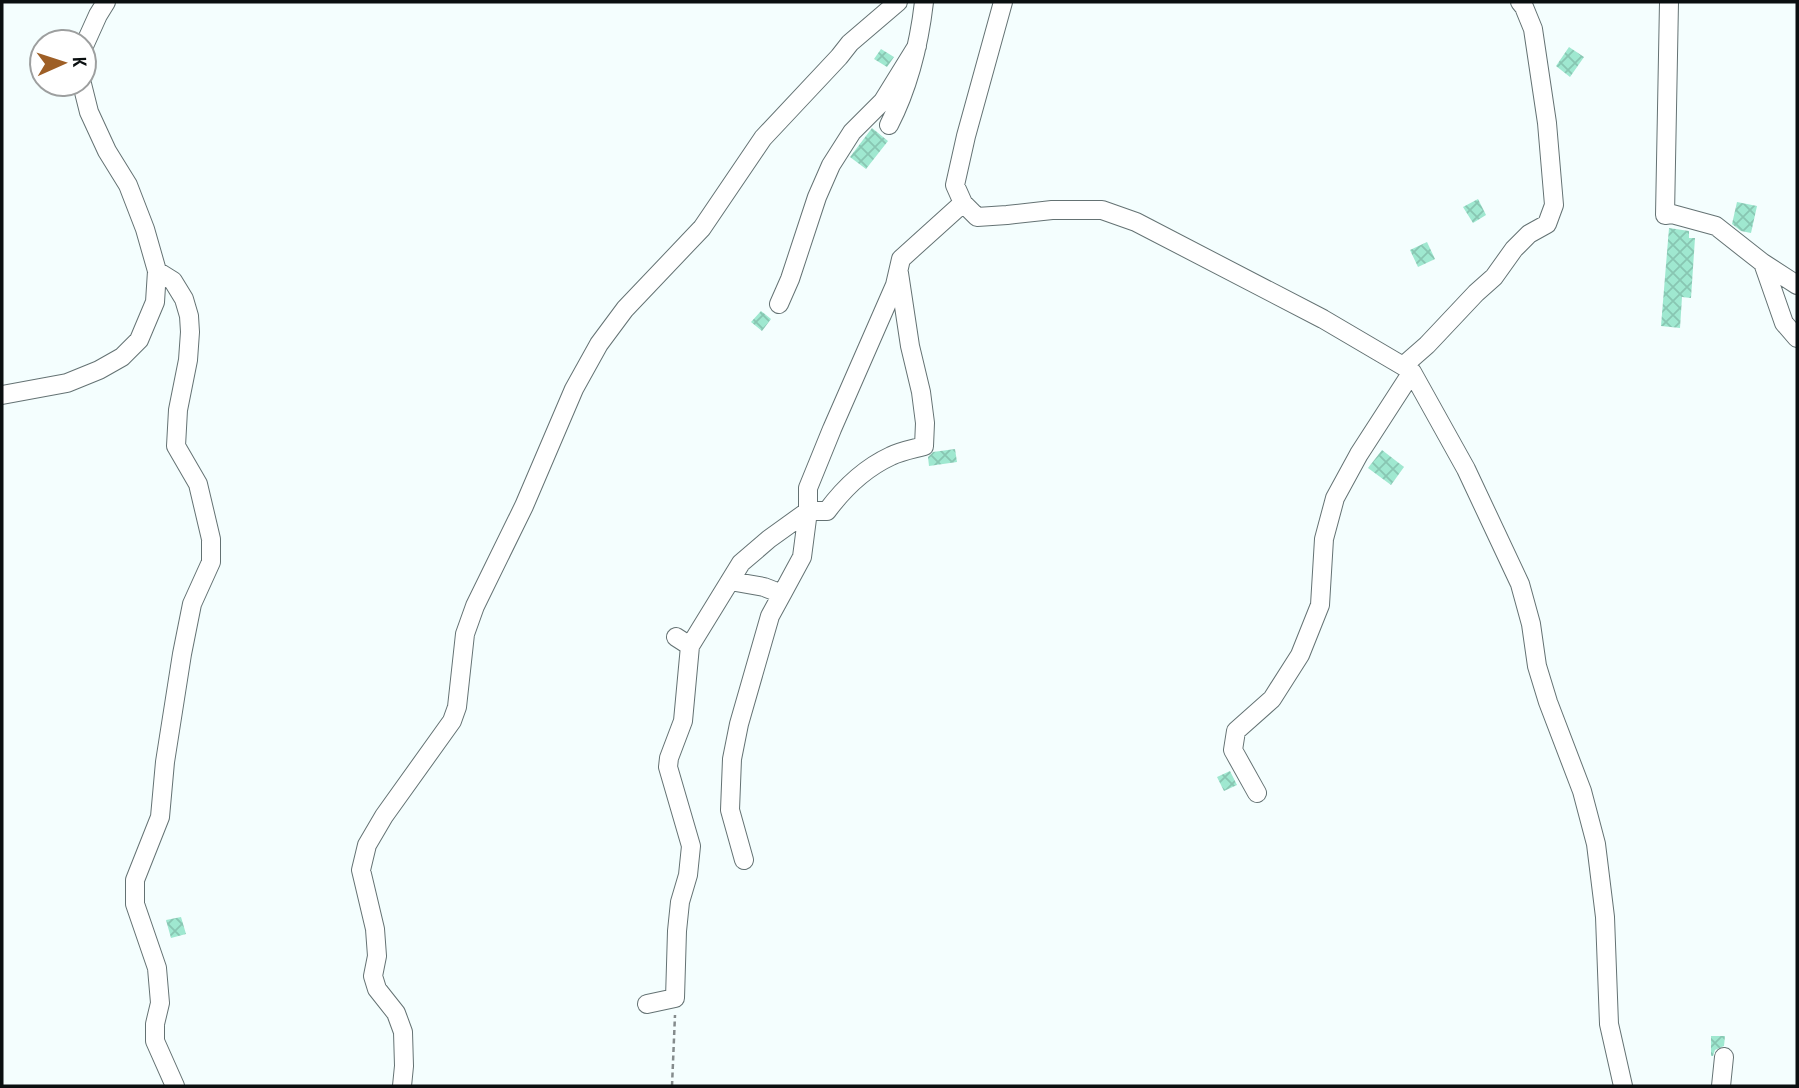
<svg xmlns="http://www.w3.org/2000/svg" width="1799" height="1088" font-family="'PT Sans Narrow',sans-serif">
<style>
.building{fill:url(#building-cross-hatch)}
.lines{fill:none;stroke-linecap:round;stroke-linejoin:round}
.street-casing{stroke:#647273;stroke-width:20}
.path{stroke:#848b8c;stroke-width:2.5;stroke-dasharray:5 3.5;stroke-linecap:butt}
.street{stroke:#fff;stroke-width:18}
</style>
<defs>
<pattern id="building-cross-hatch" width="8" height="8" patternUnits="userSpaceOnUse" patternTransform="scale(1.75)"><rect width="8" height="8" fill="#9fe8d0"/><path d="M0 0l8 8M0 8l8-8" fill="none" stroke="#88c6b2"/></pattern>
</defs>
<rect width="100%" height="100%" fill="#f4fefe"/>
<!-- building -->
<path class="building" d="M1569,47L1584,57L1570,77L1556,66Z
M881,49L894,57L887,67L874,59Z
M872,128L888,141L866,169L850,157Z
M1478,199L1486,215L1473,223L1463,207Z
M1737,202L1757,206L1751,233L1741,231L1732,224Z
M1669,228L1689,231V238H1695L1691,298L1682,297L1680,328L1661,326Z
M1427,242L1435,259L1418,267L1410,250Z
M761,311L771,319L762,331L751,322Z
M955,449L957,462L929,466L928,457L933,452Z
M1382,450L1404,467L1391,485L1368,468Z
M1230,771L1237,785L1224,791L1217,777Z
M181,917L186,934L171,938L166,920Z
M1711,1036H1725L1724,1046L1715,1050L1713,1056H1711Z"/>
<g class="lines">
<!-- street casing -->
<g class="street-casing">
<path id="street" d="M1003,2L966,136L955,185L963,203L977,217L1007,215L1052,210H1102L1136,222L1323,319L1403,366L1412,372L1466,469L1520,584L1531,624L1537,666L1548,702L1582,791L1596,844L1605,917L1609,1024L1623,1086
M1669,2L1665,215L1672,214L1716,226L1763,263L1797,285
M84,46L98,15L106,2
M889,125C909,86 919,45 924,2
M1763,263L1784,323L1797,338
M157,271L173,281L184,299L189,316L190,332L188,360L178,410L176,446L198,484L211,539V562L192,604L182,654L165,762L160,817L135,880V904L157,968L160,1003L155,1024V1041L175,1086
M779,304L790,279L817,197L831,165L852,132L883,101L917,46
M1403,366L1427,345L1476,293L1494,277L1514,249L1529,234L1547,224L1554,205L1547,123L1533,29L1524,7L1520,2
M2,395L67,383L99,370L122,357L139,340L155,302L157,271L145,229L128,185L107,151L89,112L82,84
M730,581L764,587L782,594L802,557L808,511H827C844,488 865,468 891,456C901,451 913,449 924,446L925,423L921,392L910,346L899,273
M676,637L690,646L741,563L769,539L808,511V488L832,429L895,285L901,259L963,203
M1257,793L1233,750L1236,731L1272,699L1300,655L1320,605L1324,539L1335,498L1359,454L1412,372
M744,860L730,810L732,759L739,724L770,616L782,594
M647,1004L675,998L677,931L680,902L688,875L691,846L668,767L669,758L683,721L690,646
M402,1086L404,1066L403,1032L396,1013L377,989L373,976L377,956L375,929L361,870L367,845L384,816L452,721L457,707L465,634L475,606L524,506L574,389L599,344L625,309L702,228L763,138L839,57L850,43L898,2
M1721,1086L1724,1057"/>
</g>
<!-- path -->
<path class="path" d="M672,1086L675,1015"/>
<!-- street -->
<use href="#street" class="street"/>
</g>
<!-- border -->
<rect width="1799" height="1088" fill="none" stroke="#0a0f10" stroke-width="7"/>
<!-- north arrow -->
<g transform="translate(63 63) rotate(87)"><circle r="33" fill="#ffffff" stroke="#9d9f9f" stroke-width="2"/>
<path d="M0-5L12 26L0 18L-12 26Z" fill="#9e5f26"/>
<text y="-10" font-size="19" font-weight="bold" text-anchor="middle" fill="#0a0f10">K</text>
</g>
</svg>
